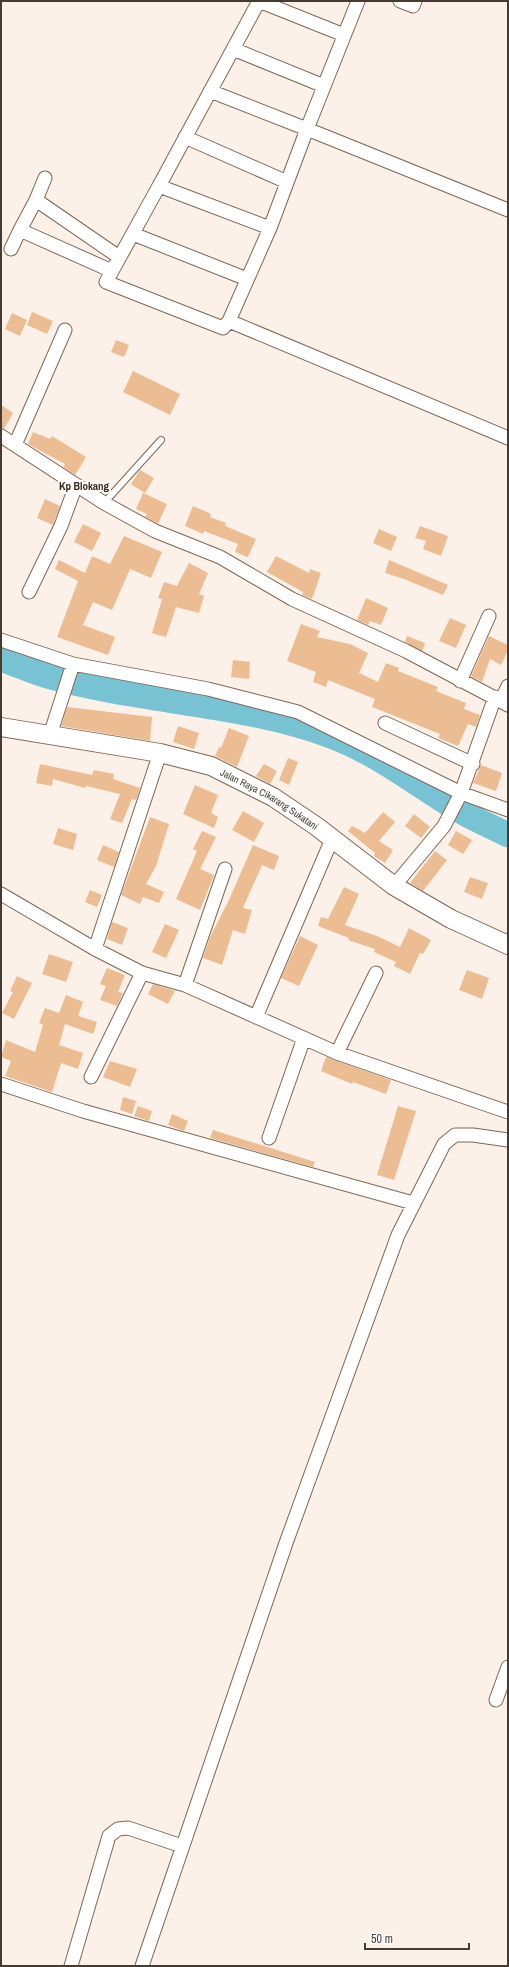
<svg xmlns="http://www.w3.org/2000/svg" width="509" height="1967" font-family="'Archivo Narrow',sans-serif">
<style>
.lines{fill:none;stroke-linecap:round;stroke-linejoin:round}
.river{stroke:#77c2d3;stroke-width:25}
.building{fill:#ecbd93}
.lane-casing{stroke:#7d6754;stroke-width:8}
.street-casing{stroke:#7d6754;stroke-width:15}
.secondary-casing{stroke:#7d6754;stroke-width:20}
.lane{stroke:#fff;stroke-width:6}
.street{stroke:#fff;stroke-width:13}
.secondary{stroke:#fff;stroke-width:18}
.labels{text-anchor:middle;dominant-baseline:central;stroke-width:4;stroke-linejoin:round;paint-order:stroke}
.street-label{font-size:10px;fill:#453b33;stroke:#fff}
.neighbourhood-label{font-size:11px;font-weight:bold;fill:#3b2918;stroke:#fff}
</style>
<rect width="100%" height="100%" fill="#fbf1e9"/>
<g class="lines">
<!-- river -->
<path class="river" d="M1,659C19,665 37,674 55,678C146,703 242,703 331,736C377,753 415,784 457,809C473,819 491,826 508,835"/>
</g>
<!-- building -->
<path class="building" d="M32,312L53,321L47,334L27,325Z
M12,313L27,320L20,336L5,329Z
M116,340L129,345L124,357L111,352Z
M133,371L180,394L170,415L123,392Z
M1,405L13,413L4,429L1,428Z
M33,432L50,439L52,436L86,457L75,475L63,467L65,464L28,444Z
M140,470L154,478L145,493L131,484Z
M143,493L167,504L158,524L145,517L147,514L136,509Z
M45,499L60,506L53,525L37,518Z
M193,506L211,514L210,517L226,523L225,526L256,539L248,557L235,552L238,544L204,531L203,534L185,526Z
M83,524L101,533L92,551L74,542Z
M420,526L448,536L441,556L423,549L426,541L415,538Z
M379,529L397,537L391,551L373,543Z
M124,536L162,552L151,578L130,569L112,610L93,602L83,625L115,637L108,655L57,637L78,581L55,569L59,560L85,573L92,556L110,564Z
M276,556L309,573L310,569L321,573L312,599L302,595L303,592L267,572Z
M389,560L448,585L443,595L404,579L385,573Z
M189,563L208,573L199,594L204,596L199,613L176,607L166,637L152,633L162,599L158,598L164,582L177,586Z
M366,598L388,608L381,625L370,621L368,625L357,620Z
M450,618L466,625L456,648L439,641Z
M301,624L320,631L317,637L350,644L368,653L359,673L378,682L386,663L399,668L398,671L438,687L436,691L466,703L464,709L480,715L476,727L468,724L458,746L438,738L440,734L372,707L375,699L328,680L326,687L313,682L316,672L287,661Z
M407,636L425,643L422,651L405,642Z
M489,636L508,645V650L501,665L490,659L482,682L471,676Z
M233,660L250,662L249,679L231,677Z
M67,707L152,717L150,741L61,726Z
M178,726L199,733L194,749L173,742Z
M229,728L249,736L237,767L215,756L219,747L221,748Z
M288,758L298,762L289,785L279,780Z
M40,764L92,775L94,770L114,774L113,779L140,788L136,800L132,799L122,823L110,819L120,794L86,786L85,788L53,779L52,786L36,783Z
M264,764L277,771L270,784L256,776Z
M481,765L502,773L496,791L473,783Z
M195,785L218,795L211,813L218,817L214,828L183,814Z
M243,811L264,823L254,842L232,830Z
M383,812L395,822L379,841L393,850L385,863L374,856L375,853L348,831L352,826L365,833Z
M414,814L430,827L421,838L405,826Z
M150,817L169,824L156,866L146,884L164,892L159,903L143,897L140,904L121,895Z
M58,828L77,834L73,850L53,844Z
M202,831L216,837L200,869L214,875L200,910L176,899L197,851L193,849Z
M456,831L472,840L463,854L448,845Z
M103,845L119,852L114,867L97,860Z
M253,845L279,856L274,870L262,865L243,908L252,910L245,934L233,930L222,965L203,958L210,937L228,902Z
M435,851L447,860L423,891L410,883Z
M470,877L488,883L482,899L464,892Z
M344,887L359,894L345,925L377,936L400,947L409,928L431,940L423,954L420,953L410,974L394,966L396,962L374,952L375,949L348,940L349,938L318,926L321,917L328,919Z
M90,890L102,895L97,907L85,902Z
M112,922L128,928L122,945L107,939Z
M165,924L179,930L166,958L152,952Z
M300,936L318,945L299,986L281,978Z
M49,954L73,962L66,982L42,974Z
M107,968L125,975L118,992L123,993L117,1006L100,1000L106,986L100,984Z
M467,970L489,978L482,999L459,990Z
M17,976L32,983L14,1019L2,1013L13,992L10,991Z
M153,984L175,991L168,1004L148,994Z
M66,995L83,1002L78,1016L97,1022L93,1034L65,1024L59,1045L83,1053L78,1069L61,1063L52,1092L5,1076L11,1061L1,1057L6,1040L35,1052L43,1025L39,1023L45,1008L59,1013Z
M326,1057L391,1080L386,1094L353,1082L352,1084L321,1071Z
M110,1061L137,1069L130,1087L103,1077Z
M123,1097L136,1101L132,1114L120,1110Z
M138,1106L152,1111L149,1121L134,1116Z
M398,1106L416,1111L394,1180L377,1175Z
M172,1114L188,1121L184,1131L168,1125Z
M213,1130L315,1162L313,1167L210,1138Z"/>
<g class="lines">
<!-- lane casing -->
<g class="lane-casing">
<path id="lane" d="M104,503L161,440"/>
</g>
<!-- street casing -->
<g class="street-casing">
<path id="street" d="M259,1L344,35
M358,1L307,129L508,210
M400,1L413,6L415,1
M233,49L324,86
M210,91L307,129L270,228
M185,137L287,182
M159,186L270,228L229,321L223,328L106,282Z
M159,186L259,1
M36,200L45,178
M133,234L247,279
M11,249L20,230
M112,271L20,230L36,200L119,257
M229,321L508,438
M1,436L104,503L155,531L220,557L292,599L406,651L508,705
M15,445L65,330
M29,592L61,526L76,485
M1,640L73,664L208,689L298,712L461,793L508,810
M460,681L489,616
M501,701L508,686
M385,723L473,764
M50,735L73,664
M394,886L444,826L461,793L495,697
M1,894L95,949L142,973L185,985L337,1053L508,1112
M95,949L160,753
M185,985L225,869
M256,1017L332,839
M337,1053L376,973
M91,1077L142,973
M1,1084L83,1111L413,1203
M269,1138L304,1038
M496,1700L508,1667
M71,1966L109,1836L118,1829L128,1828L182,1846
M142,1966L286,1543L398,1235L444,1144L455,1135H473L508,1140"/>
</g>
<!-- secondary casing -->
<g class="secondary-casing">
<g id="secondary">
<path id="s1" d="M1,727L160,753L211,766L273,797L316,826L394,886L451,919L508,945"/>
</g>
</g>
<!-- lane -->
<use href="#lane" class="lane"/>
<!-- street -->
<use href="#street" class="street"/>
<!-- secondary -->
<use href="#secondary" class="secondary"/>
</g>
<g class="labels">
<!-- street labels -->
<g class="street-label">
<text stroke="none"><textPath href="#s1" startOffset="281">Jalan Raya Cikarang Sukatani</textPath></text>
</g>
<!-- neighbourhood labels -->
<g class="neighbourhood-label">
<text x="84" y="486">Kp Blokang</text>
</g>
</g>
<!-- border -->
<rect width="509" height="1967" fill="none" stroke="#453b33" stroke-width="4"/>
<!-- scale -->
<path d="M365 1943v6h104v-6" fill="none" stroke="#453b33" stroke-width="2"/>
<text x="371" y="1943" font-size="12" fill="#453b33" stroke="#ffffff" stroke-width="3" paint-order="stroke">50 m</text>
</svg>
